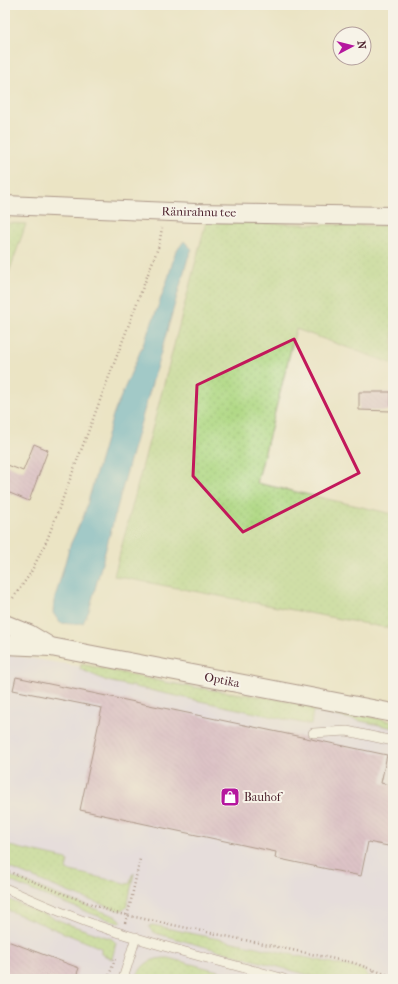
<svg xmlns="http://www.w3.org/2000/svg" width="398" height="984" font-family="'IM FELL French Canon',serif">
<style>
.built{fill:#dfd5f5}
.grass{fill:url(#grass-dots);stroke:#7c7c57}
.water{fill:#4ba9c9;stroke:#4a647a}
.building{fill:url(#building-back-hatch)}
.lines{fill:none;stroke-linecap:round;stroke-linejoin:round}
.service-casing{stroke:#623d42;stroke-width:10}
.minor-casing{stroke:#623d42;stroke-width:20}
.path{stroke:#623d42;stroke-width:2.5;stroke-dasharray:1 3;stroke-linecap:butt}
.service{stroke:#fff;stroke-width:9}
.minor{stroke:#fff;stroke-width:18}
.marked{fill:none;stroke:#c2185b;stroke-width:3;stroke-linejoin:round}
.labels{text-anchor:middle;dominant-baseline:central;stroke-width:4;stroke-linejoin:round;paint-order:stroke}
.street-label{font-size:12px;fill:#4a1f2b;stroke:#f7f3e8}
.poi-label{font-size:12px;fill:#4a1f2b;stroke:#f7f3e8;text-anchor:start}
</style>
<defs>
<pattern id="grass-dots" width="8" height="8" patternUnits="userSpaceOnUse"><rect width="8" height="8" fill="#afd883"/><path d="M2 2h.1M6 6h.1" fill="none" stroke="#98b971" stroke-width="1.8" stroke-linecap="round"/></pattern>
<pattern id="building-back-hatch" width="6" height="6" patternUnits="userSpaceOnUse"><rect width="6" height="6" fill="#cb9bc9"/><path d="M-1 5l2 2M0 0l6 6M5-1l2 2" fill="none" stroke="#a77ea3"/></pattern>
</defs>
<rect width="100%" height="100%" fill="#f7f3e8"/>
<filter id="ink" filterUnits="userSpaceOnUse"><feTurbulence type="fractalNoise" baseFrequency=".025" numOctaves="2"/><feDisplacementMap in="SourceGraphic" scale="8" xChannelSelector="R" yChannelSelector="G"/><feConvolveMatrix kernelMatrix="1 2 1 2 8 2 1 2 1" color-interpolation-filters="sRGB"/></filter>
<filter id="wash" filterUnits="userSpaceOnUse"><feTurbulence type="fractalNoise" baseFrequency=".012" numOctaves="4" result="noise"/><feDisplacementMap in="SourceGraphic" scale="16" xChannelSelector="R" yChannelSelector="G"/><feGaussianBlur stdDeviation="0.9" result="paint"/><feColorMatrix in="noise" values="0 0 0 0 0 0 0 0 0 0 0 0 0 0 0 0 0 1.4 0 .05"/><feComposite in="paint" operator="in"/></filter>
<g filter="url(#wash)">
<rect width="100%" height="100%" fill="#ebe4c4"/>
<!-- built -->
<path class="built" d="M5,654L279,700L393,723V979H5Z"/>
<!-- grass -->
<path class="grass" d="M206,222L393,226V364L296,329L257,483L393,514V629L114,576Z
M5,223L26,224L5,284Z
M81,664L169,683L219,691L265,697L354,713L393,722V728L313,711L311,725L107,681L80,669Z
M5,845L67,859L68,861L66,870L129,884L130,883L132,875L134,873L127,907L123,910H118L75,895L5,866Z
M5,874L65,898L115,916L119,918L122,922L118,923L95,915L40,894L5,879Z
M5,898L68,924L112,939L116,943L112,959L101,954V948L5,909Z
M152,925L157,926L360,969C365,971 367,973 368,979H323L158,934C154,932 150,931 149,926Z
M168,958L246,978L249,979H135C143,963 150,958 168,958Z"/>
<!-- water -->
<path class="water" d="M184,241L192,249L188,258L132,453L89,611L83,623L72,624L60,623L53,613L54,601L70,545L84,515L113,415L142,347L156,312L169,275L175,253Z"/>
<g id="blocks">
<!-- building -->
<path class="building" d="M359,392H391V411L359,410Z
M34,444L48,450L29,501L5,491V464L23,471Z
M16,677L387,755L381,783L393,786V847L368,842L361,876L275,858L276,852L80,810L102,708L13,690Z
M5,940L79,968L75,979H5Z"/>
</g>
</g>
<g filter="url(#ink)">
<use href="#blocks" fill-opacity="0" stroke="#623d42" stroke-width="1"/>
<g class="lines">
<!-- service casing -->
<g class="service-casing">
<path id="service" d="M313,733L347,731L393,741
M5,888C32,900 59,912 87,922C151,945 218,960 284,979
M123,979L136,937"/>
</g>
<!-- minor casing -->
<g class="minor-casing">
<path id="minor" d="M5,205L195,213L393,216
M5,624L29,634L49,646
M5,645L51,647L393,713"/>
</g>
<!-- path -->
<path class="path" d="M13,598L30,574L47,540L159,245L162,228
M5,870L61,893L116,913L354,963L388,975L393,977
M125,923L130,905L140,859
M108,979L115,959
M371,979L373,970"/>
<!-- service -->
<use href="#service" class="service"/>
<!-- minor -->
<use href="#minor" class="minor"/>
</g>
</g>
<!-- marked area -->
<path d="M0 0H398V984H0ZM294,339L359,473L243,532L193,476L197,385Z" fill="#ebe4c4" fill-opacity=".55" fill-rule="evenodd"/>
<path class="marked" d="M294,339L359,473L243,532L193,476L197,385Z"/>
<!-- icons -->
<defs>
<g id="shop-square" transform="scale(1)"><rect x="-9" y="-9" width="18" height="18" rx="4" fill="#b5179e" stroke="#f7f3e8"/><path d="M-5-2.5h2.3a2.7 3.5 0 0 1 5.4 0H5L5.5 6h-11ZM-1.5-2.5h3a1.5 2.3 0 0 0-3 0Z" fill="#fff"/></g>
</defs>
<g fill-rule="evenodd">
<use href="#shop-square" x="230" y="797"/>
</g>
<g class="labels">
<!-- street labels -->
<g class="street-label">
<text transform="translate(199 212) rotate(1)">Ränirahnu tee</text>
<text transform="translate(222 680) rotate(11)">Optika</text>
</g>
<!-- poi labels -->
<g class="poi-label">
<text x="244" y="797">Bauhof</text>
</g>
</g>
<!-- margin -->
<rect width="398" height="984" fill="none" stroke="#f7f3e8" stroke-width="20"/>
<!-- north arrow -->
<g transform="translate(352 46) rotate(83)"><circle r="19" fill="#f7f3e8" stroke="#b29e9c"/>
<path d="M0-3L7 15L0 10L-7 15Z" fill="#b5179e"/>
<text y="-6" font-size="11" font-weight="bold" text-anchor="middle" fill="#4a1f2b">N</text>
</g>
</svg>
